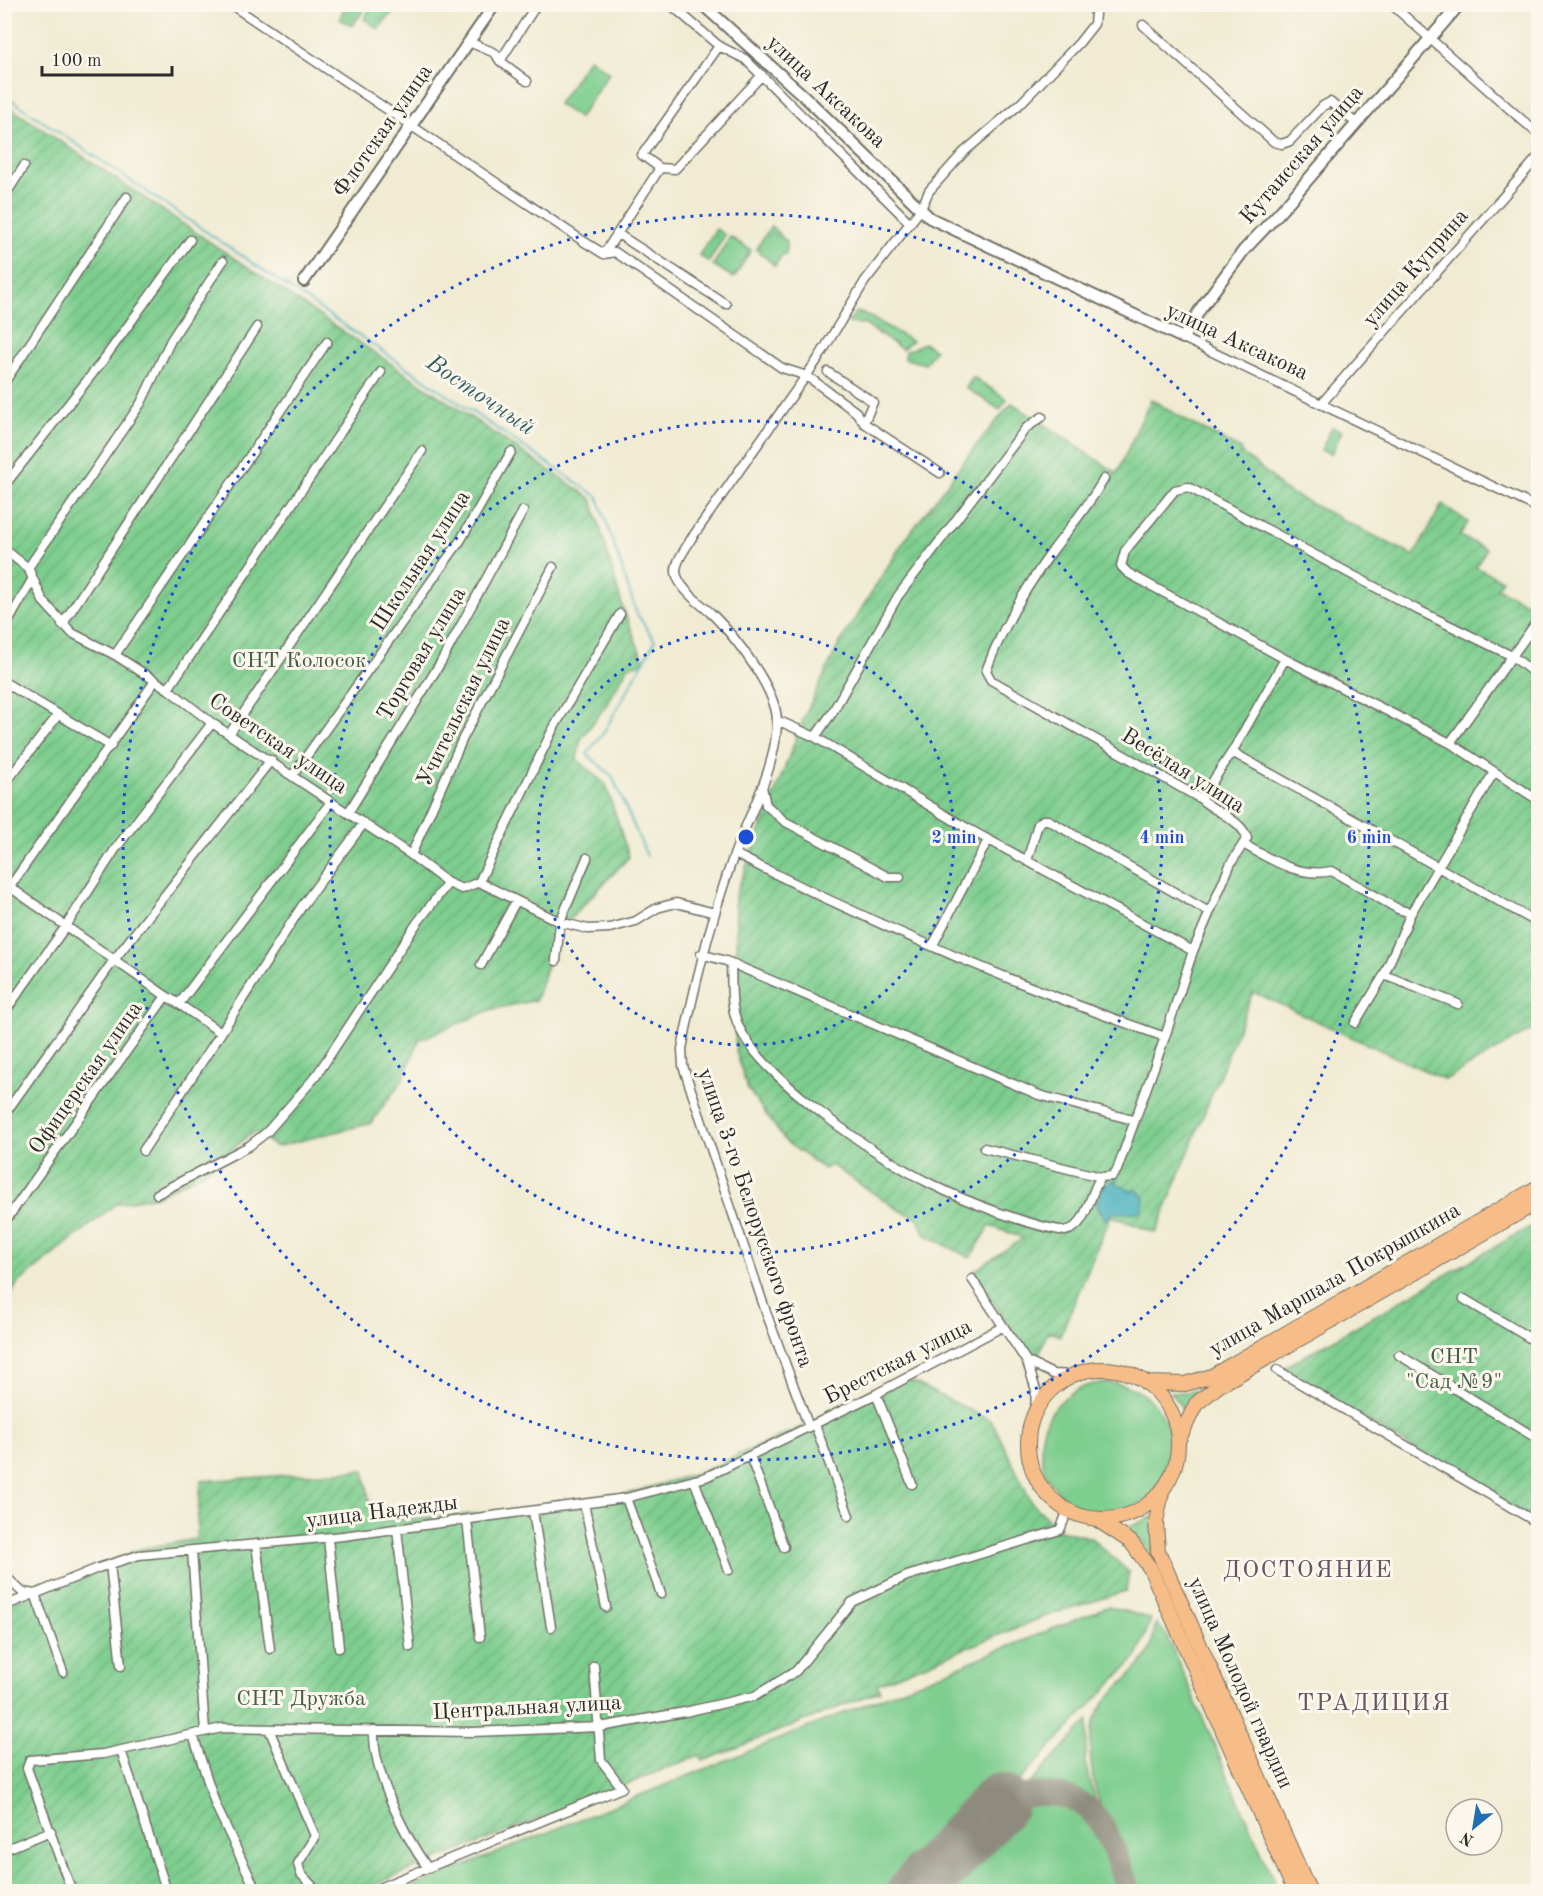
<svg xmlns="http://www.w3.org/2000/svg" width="1543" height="1896" font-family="'Old Standard TT',serif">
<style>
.grass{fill:#7ece8f;stroke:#547c5d;stroke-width:1.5}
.park{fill:url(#park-crowns);stroke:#547c5d;stroke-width:1.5}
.garden{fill:url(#garden-furrows);stroke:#547c5d;stroke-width:1.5}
.water{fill:#3fadbc;stroke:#356c74;stroke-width:1.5}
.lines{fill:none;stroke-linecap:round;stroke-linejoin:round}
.stream{stroke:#3fadbc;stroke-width:2}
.taxiway{stroke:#8e8b7e;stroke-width:24}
.runway{stroke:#8e8b7e;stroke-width:58}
.minor-casing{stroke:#706e65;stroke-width:11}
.tertiary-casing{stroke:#706e65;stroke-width:14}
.primary-casing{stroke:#706e65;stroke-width:16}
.minor{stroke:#fff;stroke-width:8}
.tertiary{stroke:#fff;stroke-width:10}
.primary{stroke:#f7bd88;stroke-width:14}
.ring{fill:none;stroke:#1d4ed8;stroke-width:3;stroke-dasharray:3 6}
.labels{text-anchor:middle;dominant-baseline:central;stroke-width:6;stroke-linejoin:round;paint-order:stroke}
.street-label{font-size:22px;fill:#2b2b2b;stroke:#fbf7ec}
.park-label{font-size:22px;fill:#445c49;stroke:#fbf7ec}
.water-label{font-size:24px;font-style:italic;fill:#335f65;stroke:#fbf7ec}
.neighbourhood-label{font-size:24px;letter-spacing:1.5px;fill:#685461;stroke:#fbf7ec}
.centre{fill:#1d4ed8;stroke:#fbf7ec;stroke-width:3}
.ring-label{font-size:18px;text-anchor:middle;font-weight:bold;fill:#1d4ed8;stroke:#fbf7ec;stroke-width:6;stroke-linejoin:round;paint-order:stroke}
</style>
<defs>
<pattern id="park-crowns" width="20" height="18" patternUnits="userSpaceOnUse" patternTransform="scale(1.5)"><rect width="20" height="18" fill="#7ece8f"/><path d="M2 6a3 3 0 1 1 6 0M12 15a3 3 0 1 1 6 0" fill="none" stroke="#6db17c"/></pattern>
<pattern id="garden-furrows" width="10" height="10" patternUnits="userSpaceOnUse" patternTransform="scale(1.5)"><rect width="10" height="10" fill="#7ece8f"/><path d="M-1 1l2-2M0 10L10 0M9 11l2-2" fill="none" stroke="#6db17c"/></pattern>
</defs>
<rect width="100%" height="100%" fill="#fbf7ec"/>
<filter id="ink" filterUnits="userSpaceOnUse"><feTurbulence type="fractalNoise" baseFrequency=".0167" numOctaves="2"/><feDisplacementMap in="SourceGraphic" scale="12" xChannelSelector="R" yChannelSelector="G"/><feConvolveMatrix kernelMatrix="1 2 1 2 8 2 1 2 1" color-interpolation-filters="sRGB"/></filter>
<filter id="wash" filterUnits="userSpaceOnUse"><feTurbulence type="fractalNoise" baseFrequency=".008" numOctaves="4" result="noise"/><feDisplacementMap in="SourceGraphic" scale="24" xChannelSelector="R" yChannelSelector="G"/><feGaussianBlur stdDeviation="1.35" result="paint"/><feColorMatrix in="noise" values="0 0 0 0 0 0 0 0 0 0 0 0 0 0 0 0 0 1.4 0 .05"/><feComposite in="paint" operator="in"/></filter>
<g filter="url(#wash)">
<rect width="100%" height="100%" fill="#f0ebd2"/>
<!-- grass -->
<path class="grass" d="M589,58L609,73L579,118L558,104Z
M1041 1448a65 65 0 1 1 130 0a65 65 0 1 1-130 0Z
M1209,1386L1185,1419L1180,1405L1170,1392H1189Z
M1155,1516L1153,1556L1142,1541L1125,1529Z
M1109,1606L1151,1619L1138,1655L915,1891H402Z
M1156,1623L1166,1634L1278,1891H1136C1114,1841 1067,1754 1104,1703C1117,1686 1137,1673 1148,1654C1153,1646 1153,1633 1156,1623Z
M1088,1721L1085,1763L1099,1812C1075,1792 1057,1784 1026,1788Z
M1041,1795C1098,1801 1104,1846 1122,1891H929L1011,1805L1025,1797Z"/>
<!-- park -->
<path class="park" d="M345,5H368L352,26L340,19Z
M373,5L398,4L399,5L378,29L364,19Z
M771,226L786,241V255H782L775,266L756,249Z
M716,229L725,235L709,262L699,255Z
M730,237L751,250L734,278L713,265Z
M855,312L863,313L912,341L902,349L864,324L849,323Z
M924,343L935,350L925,364L905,359V352Z
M973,377L1007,399L1000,410L966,388Z
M1332,427L1342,431L1331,454L1321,450Z"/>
<!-- garden -->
<path class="garden" d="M5,104L592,499L622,605L644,662L628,667L607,704L581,739L577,759L606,785L629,857L557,933L536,1000L490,1010L419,1040L403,1079L371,1123L276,1147L254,1132L204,1172L157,1196L116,1204L17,1284L5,1307Z
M1151,399L1190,423L1241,449L1242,454L1270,475L1282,489L1414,556L1442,504L1468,522L1460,536L1486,549L1476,567L1502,580L1497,588L1538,609V1026L1445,1080L1253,992L1156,1233L1111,1216L1060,1336L1048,1331L1037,1359L1019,1343L974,1271L1023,1238L990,1226L970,1258L924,1234L918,1218L899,1210L831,1165L824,1169L786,1142L747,1088L736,1051L735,1032L738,1010L735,896L805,715L839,644L902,544L977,444L1012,403L1117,473Z
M1538,1222V1522L1280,1370Z
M907,1379L992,1421L1032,1503L1060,1530L1091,1538L1129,1572L1126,1591L1046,1616L877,1684L880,1691L703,1761L700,1755L358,1891L5,1892V1604L140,1549L196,1539L201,1481L364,1470L373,1521L586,1506L701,1472Z"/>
<!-- water -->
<path class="water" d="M1117,1178L1116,1183L1131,1191L1136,1189L1145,1198L1141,1212L1113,1213L1106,1220L1096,1205L1103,1186Z"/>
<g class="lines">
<!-- stream -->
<path class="stream" d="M4,95L598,497L637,614L655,641L604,732L587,754L612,776L647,856"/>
<!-- taxiway -->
<path class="taxiway" d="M1000,1802C1037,1789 1080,1788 1103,1827C1114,1846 1121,1871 1129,1892"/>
<!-- runway -->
<path class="runway" d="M916,1892L1000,1802"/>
</g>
</g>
<g filter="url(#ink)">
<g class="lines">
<!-- minor casing -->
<g class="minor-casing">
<path id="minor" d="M230,4L583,241L604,254L615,252L782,368L807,376L856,412L864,423L940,473
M670,4L719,46L745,59L909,222
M1391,4L1538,134
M1143,25L1274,142L1282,144L1290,141L1323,106L1330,102L1356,123
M469,42L495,53L500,61
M719,46L642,155L660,168L675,169L762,75
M527,81L500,61L537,4
M4,197L24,166
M618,234L726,304
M604,254L660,168
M1183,338L1538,508
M828,372L873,402L864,423
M4,383L127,197
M1321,404L1538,157
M4,486L104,359L190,240
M4,549L28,568L43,601L72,633L115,655L168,689L212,723L411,855L448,883L462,889L479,882L560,922L588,929L610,928L636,921L657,908L676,903L715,913
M28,568L141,403L171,340L223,261
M62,625L257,327
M4,629L32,580
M115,655L327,342
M1538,676L1512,656L1416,609L1188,487L1175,490L1125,551L1121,566L1128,573L1285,659L1450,743L1538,800
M4,682L111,746
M168,689L381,372
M777,720L815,737L965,827L1193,951
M230,733L422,451
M815,737L832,713L898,596L1026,428L1042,417
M1450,743L1538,620
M1232,752L1538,923
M293,775L460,541L511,452
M4,785L58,715
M762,787L766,805L784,821L888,877H900
M1201,799L1232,752L1285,659
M348,813L441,662L523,511
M1245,845C1271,860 1300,878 1332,871L1398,909L1411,913
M735,854C873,924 1018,986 1165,1037
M411,855L463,738L553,567
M1027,861L1038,824L1043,820H1048L1209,912
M479,882L552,731L620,614
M4,883L166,996L4,1223
M4,895L155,681
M933,945L988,840
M701,954L726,961L1039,1095L1133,1120
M556,961L560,922L587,858
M731,963C732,981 730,1005 737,1022C756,1075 880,1159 931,1184C967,1202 1027,1225 1065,1231C1088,1227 1089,1193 1101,1177L1112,1176L1117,1170L1165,1037L1193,951L1231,863L1247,838C1241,819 1214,812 1201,799L991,680L986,671C1001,630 1027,586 1053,550C1071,526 1089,505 1104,479
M481,965L516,901
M1384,975L1458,1004
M166,996L179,1004L331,802
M179,1004L221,1033L302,906L364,823
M4,1013L66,926L116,848L212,723
M1355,1023L1384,975L1411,913L1494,772
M4,1115L114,960L271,760
M984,1148L1101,1177
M143,1151L221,1033
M157,1194L249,1146L267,1132L316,1076L417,923L448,883
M972,1279L1027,1362L1036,1390L1035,1413
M1464,1299L1538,1343
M1399,1355L1538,1439
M1028,1362L1053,1374L1074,1375
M1277,1370L1538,1523
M876,1394L912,1484
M815,1425L849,1516
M809,1427L767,1315L683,1066L682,1049C695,982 711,919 734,855C750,812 777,767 777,720C776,689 736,638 714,616C703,605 678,589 676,572C675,561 686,549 691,539L818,359L865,281L921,209L929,191L964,152L1021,103L1079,43L1094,24L1096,4
M750,1456L784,1547
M694,1480L729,1570
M626,1498L661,1594
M584,1504L606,1607
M533,1511L551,1627
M467,1520L480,1637
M397,1529L410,1647
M328,1538L339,1648
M256,1544L270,1649
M192,1551L205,1731
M110,1564L121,1666
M4,1575L22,1592L35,1594
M4,1606L34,1594
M63,1672L35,1594L98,1568L139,1555L343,1536L626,1498L706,1477L876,1394L1002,1327
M269,1729L315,1836L298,1864L301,1874L318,1892
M374,1730C372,1770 404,1835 427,1867
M193,1735L216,1806L257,1892
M121,1750L167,1892
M4,1850L51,1831
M72,1892L27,1768L30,1760L103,1754L222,1728L473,1732L600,1727L685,1712L755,1696L796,1671L852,1602L907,1576L1060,1530L1068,1510
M369,1892L622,1788L601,1760L594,1666"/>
</g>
<!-- tertiary casing -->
<g class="tertiary-casing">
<path id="tertiary" d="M702,4L806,98L930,218L1183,338L1201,308L1244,250L1279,213L1460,4
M304,281L495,4"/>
</g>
<!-- primary casing -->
<g class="primary-casing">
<path id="primary" d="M1028 1444a75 75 0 1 1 150 0a75 75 0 1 1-150 0Z
M1146,1383L1185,1384L1212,1376L1538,1187
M1178,1441L1196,1404L1218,1386L1538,1202
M1162,1492L1156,1522L1158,1551L1310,1892
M1096,1519L1131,1542L1150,1568L1295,1892"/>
</g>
<!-- minor -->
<use href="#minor" class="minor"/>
<!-- tertiary -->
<use href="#tertiary" class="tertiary"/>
<!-- primary -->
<use href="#primary" class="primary"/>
</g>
</g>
<!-- distance rings -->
<g class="ring">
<circle cx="746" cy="837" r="208"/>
<circle cx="746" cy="837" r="416"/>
<circle cx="746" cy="837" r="623"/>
</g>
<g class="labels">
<!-- street labels -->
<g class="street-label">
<text transform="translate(826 92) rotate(43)">улица Аксакова</text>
<text transform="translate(383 131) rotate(-55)">Флотская улица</text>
<text transform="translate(1302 155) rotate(-49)">Кутаисская улица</text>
<text transform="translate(1416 268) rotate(-49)">улица Куприна</text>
<text transform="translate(1237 342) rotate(25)">улица Аксакова</text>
<text transform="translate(421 561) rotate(-57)">Школьная улица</text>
<text transform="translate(422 654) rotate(-59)">Торговая улица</text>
<text transform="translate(464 702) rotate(-64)">Учительская улица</text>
<text transform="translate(278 744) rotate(34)">Советская улица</text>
<text transform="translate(1183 771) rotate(32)">Весёлая улица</text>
<text transform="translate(86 1078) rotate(-55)">Офицерская улица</text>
<text transform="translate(755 1218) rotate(71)">улица 3-го Белорусского фронта</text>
<text transform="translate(1335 1280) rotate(-30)">улица Маршала Покрышкина</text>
<text transform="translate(898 1362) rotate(-27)">Брестская улица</text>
<text transform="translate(382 1512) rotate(-7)">улица Надежды</text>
<text transform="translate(1240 1683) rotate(66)">улица Молодой гвардии</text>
<text transform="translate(527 1708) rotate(-3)">Центральная улица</text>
</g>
<!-- park labels -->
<g class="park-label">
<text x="299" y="661">СНТ Колосок</text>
<text x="1454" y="1357">СНТ<tspan x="1454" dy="25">"Сад №9"</tspan></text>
<text x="301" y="1699">СНТ Дружба</text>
</g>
<!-- water labels -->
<g class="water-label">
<text transform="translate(480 396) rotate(34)">Восточный</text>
</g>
<!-- neighbourhood labels -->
<g class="neighbourhood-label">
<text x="1308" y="1571">ДОСТОЯНИЕ</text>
<text x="1374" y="1704">ТРАДИЦИЯ</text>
</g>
</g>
<circle cx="746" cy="837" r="9" class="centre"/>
<g class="ring-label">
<text x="954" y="843">2 min</text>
<text x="1162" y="843">4 min</text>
<text x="1369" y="843">6 min</text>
</g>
<!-- margin -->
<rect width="1543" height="1896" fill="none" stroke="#fbf7ec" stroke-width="24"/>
<!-- north arrow -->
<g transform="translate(1474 1827) rotate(210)"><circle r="28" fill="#fbf7ec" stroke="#a8a59f" stroke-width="1.5"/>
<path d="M0-4.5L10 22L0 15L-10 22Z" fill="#1f6fb2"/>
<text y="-9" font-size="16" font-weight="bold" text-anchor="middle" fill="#2b2b2b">N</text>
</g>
<!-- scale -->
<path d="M42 66v9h130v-9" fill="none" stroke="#2b2b2b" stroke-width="3"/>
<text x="51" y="66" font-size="18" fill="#2b2b2b" stroke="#fbf7ec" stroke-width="4.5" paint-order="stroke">100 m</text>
</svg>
